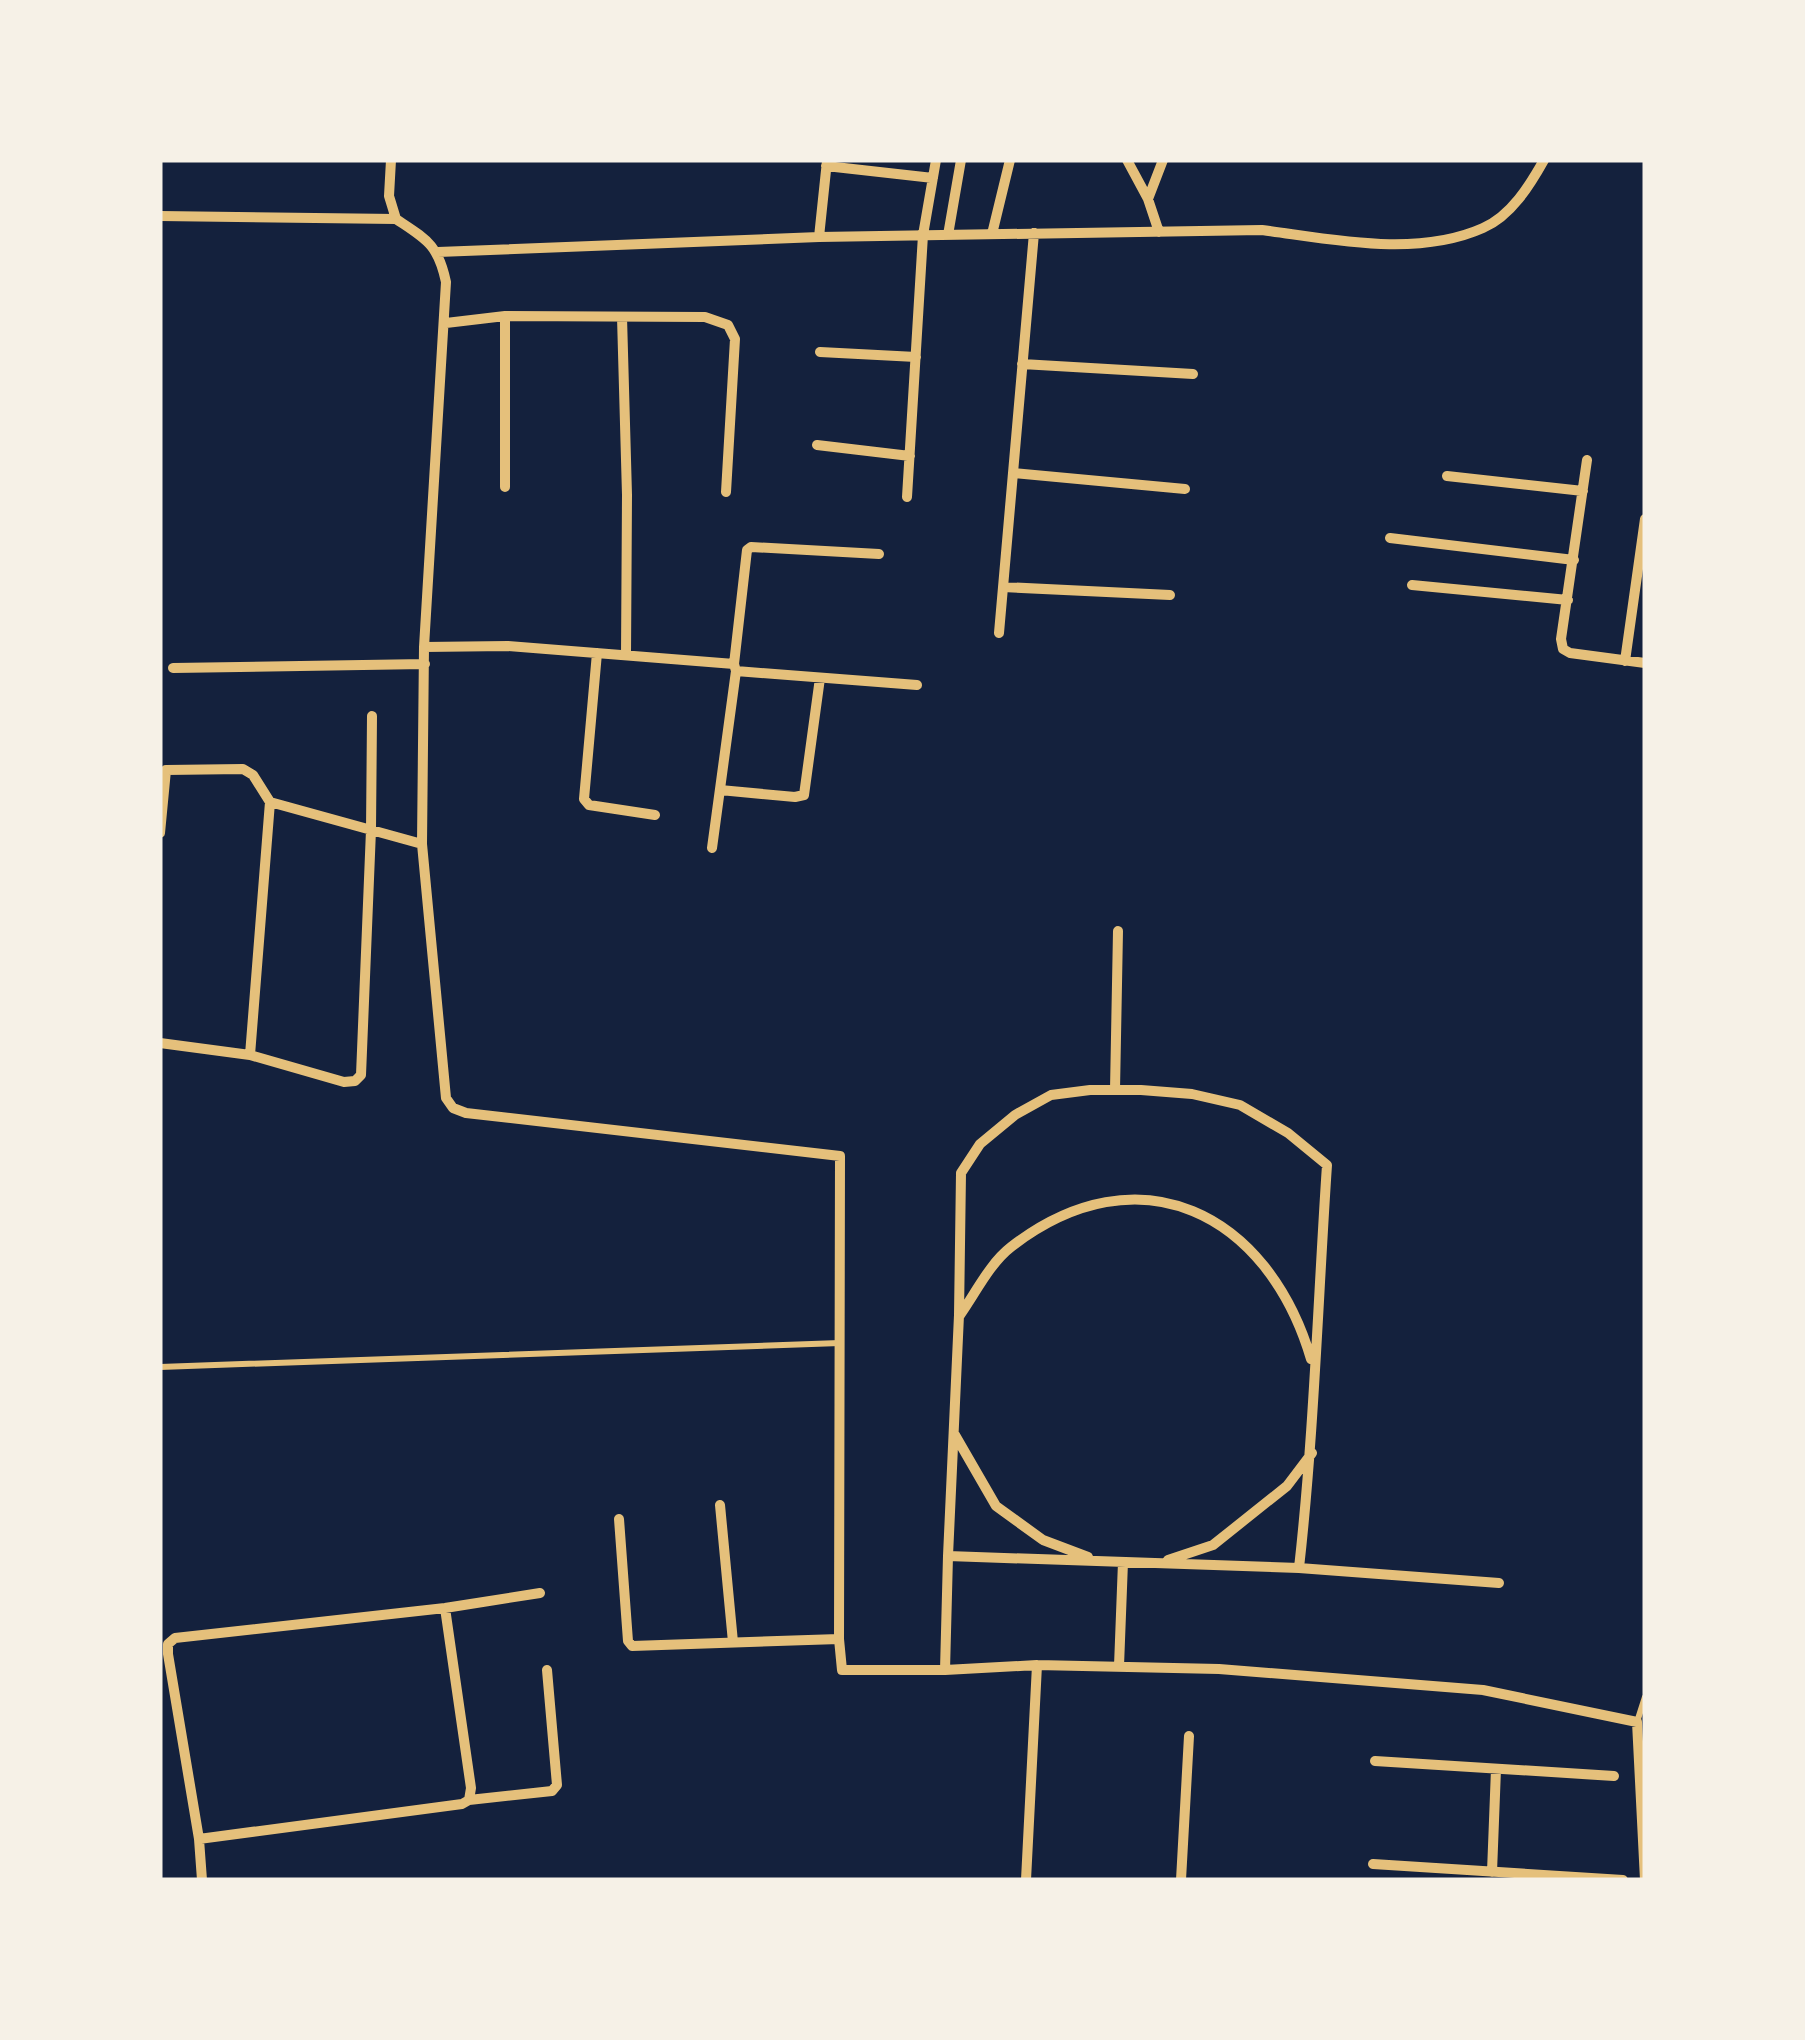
<svg xmlns="http://www.w3.org/2000/svg" width="1805" height="2040" font-family="Spectral,serif">
<style>
.lines{fill:none;stroke-linecap:round;stroke-linejoin:round}
.service{stroke:#e5c07b;stroke-width:6}
.minor{stroke:#e5c07b;stroke-width:10}
</style>
<rect width="100%" height="100%" fill="#14213d"/>
<g class="lines">
<!-- service -->
<path class="service" d="M160,1367L840,1343
M1637,1722L1645,1697"/>
<!-- minor -->
<path class="minor" d="M391,160L389,196L396,219C426,239 438,244 446,282L424,647L422,844L446,1098L453,1108L466,1113L840,1156L839,1639L842,1670H945L1037,1665L1219,1669L1483,1690L1637,1722L1645,1880
M1127,160L1148,199L1159,232
M826,166L933,178
M1148,199L1163,160
M160,216L396,219
M992,234L1010,160
M948,235L961,160
M819,237L827,161
M438,252L819,237L1262,230C1331,239 1416,258 1483,228C1511,216 1530,185 1544,160
M505,316V487
M622,317L627,495L626,655
M446,323L505,316L705,317L728,325L735,339L726,492
M820,352L916,357
M1022,364L1193,374
M817,445L910,456
M1587,460L1561,639L1563,649L1570,653L1645,663
M1013,473L1185,489
M1447,476L1583,491
M907,497L923,235L936,160
M1390,538L1574,560
M1412,585L1568,600
M1003,587L1170,595
M999,633L1034,233
M424,647L508,646L734,664L736,671L712,848
M597,653L584,799L589,805L655,815
M1625,661L1645,519
M734,664L747,550L751,547L879,554
M173,668L425,664
M736,671L917,685
M720,790L795,797L804,795L820,678
M160,833L166,770L243,769L253,775L270,802L422,844
M160,1043L250,1055L344,1082L355,1081L361,1075L371,830L372,716
M250,1055L270,802
M1115,1090L1118,931
M960,1315C975,1294 990,1263 1011,1247C1139,1148 1268,1213 1311,1359
M955,1435L996,1506L1043,1540L1088,1557
M720,1505L733,1642
M619,1519L628,1641L632,1646L839,1639
M1168,1560L1213,1545L1287,1486L1312,1453
M1299,1568C1314,1434 1318,1299 1327,1165L1288,1133L1240,1105L1192,1094L1141,1090H1090L1051,1095L1015,1115L980,1144L961,1173L959,1315L948,1556L1299,1568L1499,1583
M1119,1666L1123,1562
M945,1670L948,1556
M1375,1761L1614,1776
M469,1800L552,1791L557,1785L547,1670
M199,1839L462,1804L469,1800L471,1788L445,1608
M1373,1864L1623,1880
M1492,1872L1496,1769
M202,1880L199,1839L168,1654V1644L175,1638L445,1608L540,1593
M1026,1880L1037,1665
M1181,1880L1189,1736"/>
</g>
<!-- border -->
<rect width="1805" height="2040" fill="none" stroke="#f6f1e7" stroke-width="325"/>
</svg>
